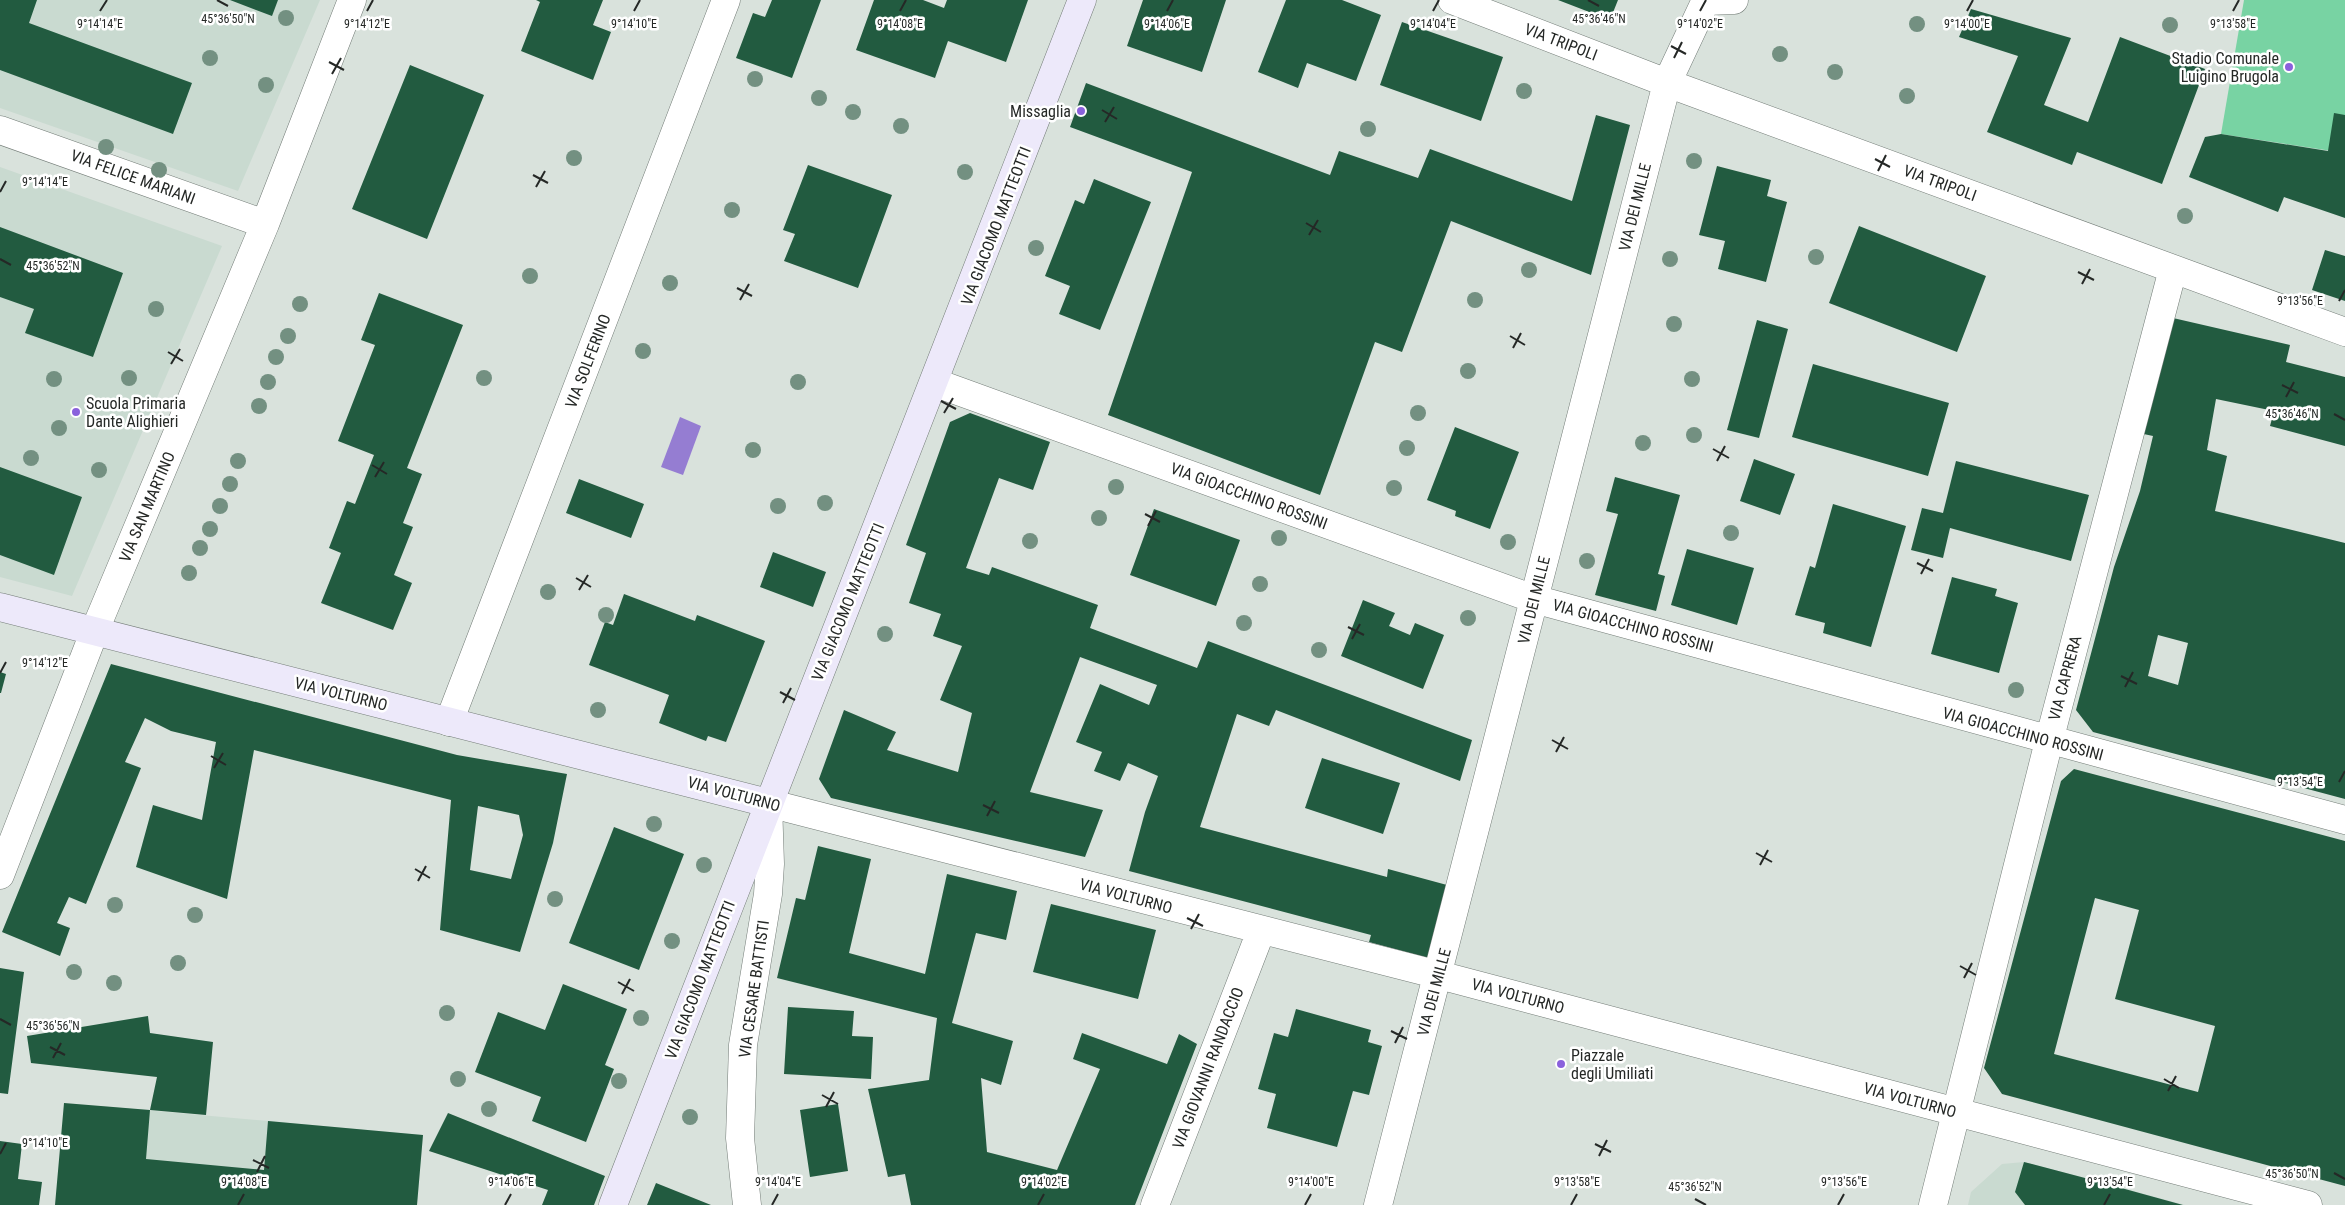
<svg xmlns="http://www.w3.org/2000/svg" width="2345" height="1205" font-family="'Roboto Condensed',sans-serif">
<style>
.built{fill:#c9dad0}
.green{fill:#78d3a3}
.water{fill:#957dd2}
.building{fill:#225b40;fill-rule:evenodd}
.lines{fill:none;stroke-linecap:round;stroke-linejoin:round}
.street-casing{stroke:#737c77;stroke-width:29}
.secondary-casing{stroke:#737c77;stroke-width:29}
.street{stroke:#fff;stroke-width:28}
.secondary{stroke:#ede9fa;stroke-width:28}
.tree{fill:#739081}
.ticks{fill:none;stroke:#252826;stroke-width:2}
.poi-dot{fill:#8a61dc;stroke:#fff;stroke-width:2}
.labels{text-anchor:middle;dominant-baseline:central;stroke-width:5;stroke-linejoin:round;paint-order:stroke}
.street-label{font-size:16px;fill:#252826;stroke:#fff}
.poi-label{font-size:16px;fill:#252826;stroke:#fff;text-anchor:end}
.ticks-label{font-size:12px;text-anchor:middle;fill:#252826;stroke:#fff;stroke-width:5;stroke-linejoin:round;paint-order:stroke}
</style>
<rect width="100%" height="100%" fill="#d9e2dc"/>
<!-- built -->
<path class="built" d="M0,0H320L238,191L0,108Z
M0,167L222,246L72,596L0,577Z
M100,1106L423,1135L417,1205H91Z
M2024,1162L2085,1178L2185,1205H1968L1971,1192L2002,1164Z"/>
<!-- green -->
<path class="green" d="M2244,0H2345V153L2221,134Z"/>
<!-- water -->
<path class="water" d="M680,417L701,426L683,475L661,467Z"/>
<!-- building -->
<path class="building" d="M0,0H37L29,23L192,83L173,134L0,70Z
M230,0H278L272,16Z
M536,0H603L593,25L611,32L593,80L521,51L540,2Z
M772,0H821L792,78L736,58L753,13L765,17Z
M874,0H923L944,8L947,0H1028L1006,62L948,41L935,78L856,50Z
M1143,0H1226L1202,72L1127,46Z
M1286,0H1342L1381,15L1356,81L1307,63L1298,88L1258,72Z
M1558,0H1618L1610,20Z
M1971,9L2071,38L2044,105L2088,122L2120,37L2205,69L2162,184L2077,152L2072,165L1987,132L2018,56L1959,37Z
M1402,22L1503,57L1481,121L1380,85Z
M410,65L484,95L427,239L352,209Z
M1086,83L1330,175L1339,151L1418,178L1430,149L1572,201L1596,115L1630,125L1591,275L1451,221L1402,352L1375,342L1320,495L1108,415L1192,172L1070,127Z
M2334,113L2345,115V218L2284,197L2278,212L2189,177L2205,137L2221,134L2328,151Z
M808,165L892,195L858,288L784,261L795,234L783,230Z
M1717,166L1771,180L1767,196L1787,202L1766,282L1718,269L1725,241L1699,235Z
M1094,179L1151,202L1100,330L1059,314L1070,286L1045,276L1075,200L1084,204Z
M1859,226L1986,276L1957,352L1829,303Z
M0,227L123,273L93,357L25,333L34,309L0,297Z
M2325,250L2345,256V301L2312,290Z
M379,293L463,325L407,468L422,474L403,523L413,527L394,575L412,583L393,630L321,603L341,553L329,548L347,501L355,504L374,455L338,441L375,345L361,340Z
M2173,318L2290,345L2286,362L2345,377V446L2270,426L2274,411L2216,399L2207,450L2227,456L2215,511L2345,543V799L2093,732L2076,710L2114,567L2140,491L2153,436L2139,433ZM2158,635L2188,643L2178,685L2148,676Z
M1757,320L1788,329L1759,438L1727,430Z
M1813,364L1949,403L1928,476L1792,437Z
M970,413L1050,442L1033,490L999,478L966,568L989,575L992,567L1098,605L1090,628L1197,668L1208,641L1472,740L1460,781L1276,710L1269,726L1237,714L1200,827L1387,877L1388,869L1447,885L1428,958L1369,942L1371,935L1129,871L1145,812L1158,776L1128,763L1120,781L1094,771L1102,752L1076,742L1100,684L1149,705L1157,685L1080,657L1030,792L1103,810L1085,857L831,798L819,779L844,710L896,732L887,750L958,772L972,713L940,700L962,646L933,636L941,614L909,603L926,553L906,545L950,422Z
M1455,427L1519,452L1490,529L1455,516L1456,511L1427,500Z
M1754,459L1795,474L1780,515L1740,501Z
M1956,461L2089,495L2071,561L1950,528L1943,558L1911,550L1922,508L1943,513Z
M0,467L82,497L54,575L0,555Z
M1615,477L1680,495L1658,574L1665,576L1656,611L1595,595L1618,514L1606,511Z
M579,479L644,504L631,538L566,513Z
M1833,504L1906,526L1871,647L1823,633L1825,623L1795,615L1810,566L1815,568Z
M1154,509L1240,540L1216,606L1130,575Z
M1687,549L1754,568L1737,625L1671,605Z
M773,552L826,572L813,607L760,587Z
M1952,577L1997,589L1995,596L2018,603L1999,673L1931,654Z
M624,594L695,621L697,615L765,641L726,742L708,736L706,741L659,723L669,695L589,665L605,622L613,625Z
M1363,600L1395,613L1389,626L1410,635L1415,623L1444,635L1423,689L1341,656Z
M111,664L457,755L567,774L553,843L520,952L440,930L451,800L254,750L227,899L136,867L153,805L202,820L216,742L171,731L145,718L125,762L141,768L86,904L69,897L57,923L70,928L60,956L2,932ZM478,806L519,815L523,835L511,879L470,870Z
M0,672L6,674L1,693H0Z
M1322,758L1400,783L1383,834L1305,808Z
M2074,769L2345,841V1186L2002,1094L1984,1068L2061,781ZM2095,898L2139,910L2115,999L2215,1026L2198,1092L2054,1054Z
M614,827L684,854L639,970L569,943Z
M818,846L871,859L849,953L925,974L947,874L1017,891L1006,940L976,933L952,1023L1013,1041L1001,1085L981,1078L987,1152L1057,1170L1100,1069L1073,1059L1082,1033L1167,1064L1179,1034L1197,1044L1135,1205H911L905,1174L888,1177L868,1089L929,1080L937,1018L777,978L796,898L805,900Z
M1051,904L1156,930L1138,999L1033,972Z
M0,968L24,972L8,1094L0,1093Z
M563,984L627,1009L605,1065L614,1069L586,1142L532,1121L541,1097L475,1072L498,1012L545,1030Z
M788,1007L854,1011L852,1036L873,1037L871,1079L784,1074Z
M1296,1009L1371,1030L1368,1042L1382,1046L1369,1095L1353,1091L1337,1147L1267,1128L1276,1094L1258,1089L1274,1033L1288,1037Z
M148,1016L150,1033L213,1042L206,1115L150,1110L157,1077L31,1063L27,1036Z
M64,1103L150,1110L146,1159L264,1170L268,1121L423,1135L417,1205H55Z
M838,1104L848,1171L810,1177L800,1110Z
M448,1113L605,1176L594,1205H542L548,1190L429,1151Z
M0,1141L22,1144L18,1179L42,1182L39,1205H0Z
M2024,1162L2085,1178L2183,1205H2025L2015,1192Z
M656,1183L711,1205H647Z"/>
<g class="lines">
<!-- street casing -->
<g class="street-casing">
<path id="street" d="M1452,0L1667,83L2345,332
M1706,1L1734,0
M0,130L265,224
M936,383L1534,599L2345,820
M449,722L726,0
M0,875L95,630L265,224L352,0
M747,1205L740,1138L743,1045L768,894L770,864L768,803L1439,975L2308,1205
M1155,1205L1261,931
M1378,1205L1667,83L1706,0
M1933,1205L2049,741L2173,269"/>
</g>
<!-- secondary casing -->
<g class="secondary-casing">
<path id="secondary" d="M0,607L768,803
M613,1205C768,803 928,403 1082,0"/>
</g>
<!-- street -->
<use href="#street" class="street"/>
<!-- secondary -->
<use href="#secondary" class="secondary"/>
</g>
<!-- trees -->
<g class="tree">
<circle cx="286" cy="18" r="8"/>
<circle cx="1917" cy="24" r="8"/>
<circle cx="2170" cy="25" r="8"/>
<circle cx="1780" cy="54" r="8"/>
<circle cx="210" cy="58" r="8"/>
<circle cx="1835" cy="72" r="8"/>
<circle cx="755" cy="79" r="8"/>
<circle cx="266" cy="85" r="8"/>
<circle cx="1524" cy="91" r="8"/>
<circle cx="1907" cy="96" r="8"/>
<circle cx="819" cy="98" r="8"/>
<circle cx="853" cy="112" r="8"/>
<circle cx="901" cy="126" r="8"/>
<circle cx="1368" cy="129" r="8"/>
<circle cx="106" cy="147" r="8"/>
<circle cx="574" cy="158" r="8"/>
<circle cx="1694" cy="161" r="8"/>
<circle cx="159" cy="170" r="8"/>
<circle cx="965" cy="172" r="8"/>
<circle cx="732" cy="210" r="8"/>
<circle cx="2185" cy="216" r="8"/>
<circle cx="1036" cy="248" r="8"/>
<circle cx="1816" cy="257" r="8"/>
<circle cx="1670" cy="259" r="8"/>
<circle cx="1529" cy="270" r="8"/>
<circle cx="530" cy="276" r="8"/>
<circle cx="670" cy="283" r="8"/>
<circle cx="1475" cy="300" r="8"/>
<circle cx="300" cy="304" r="8"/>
<circle cx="156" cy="309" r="8"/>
<circle cx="1674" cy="324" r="8"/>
<circle cx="288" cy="336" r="8"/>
<circle cx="643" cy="351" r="8"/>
<circle cx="276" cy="357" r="8"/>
<circle cx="1468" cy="371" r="8"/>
<circle cx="129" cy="378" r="8"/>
<circle cx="484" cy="378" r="8"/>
<circle cx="54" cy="379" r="8"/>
<circle cx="1692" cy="379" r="8"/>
<circle cx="268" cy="382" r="8"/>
<circle cx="798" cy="382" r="8"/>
<circle cx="259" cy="406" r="8"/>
<circle cx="1418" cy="413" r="8"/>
<circle cx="59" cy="428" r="8"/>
<circle cx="1694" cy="435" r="8"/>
<circle cx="1643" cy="443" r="8"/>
<circle cx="1407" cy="448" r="8"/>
<circle cx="753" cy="450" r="8"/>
<circle cx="31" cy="458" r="8"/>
<circle cx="238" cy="461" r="8"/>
<circle cx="99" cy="470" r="8"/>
<circle cx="230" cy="484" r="8"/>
<circle cx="1116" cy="487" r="8"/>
<circle cx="1394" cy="488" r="8"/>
<circle cx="825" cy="503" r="8"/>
<circle cx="220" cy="506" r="8"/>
<circle cx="778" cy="506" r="8"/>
<circle cx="1099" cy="518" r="8"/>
<circle cx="210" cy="529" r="8"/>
<circle cx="1731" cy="533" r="8"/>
<circle cx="1279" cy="538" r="8"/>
<circle cx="1030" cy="541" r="8"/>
<circle cx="1508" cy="542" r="8"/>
<circle cx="200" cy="548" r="8"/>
<circle cx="1587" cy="561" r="8"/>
<circle cx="189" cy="573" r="8"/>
<circle cx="1260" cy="584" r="8"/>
<circle cx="548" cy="592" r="8"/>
<circle cx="606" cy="615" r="8"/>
<circle cx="1468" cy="618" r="8"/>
<circle cx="1244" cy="623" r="8"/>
<circle cx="885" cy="634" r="8"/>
<circle cx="1319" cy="650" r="8"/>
<circle cx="2016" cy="690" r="8"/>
<circle cx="598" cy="710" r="8"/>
<circle cx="654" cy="824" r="8"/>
<circle cx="704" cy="865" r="8"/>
<circle cx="555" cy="899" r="8"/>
<circle cx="115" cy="905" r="8"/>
<circle cx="195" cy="915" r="8"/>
<circle cx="672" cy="941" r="8"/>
<circle cx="178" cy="963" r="8"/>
<circle cx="74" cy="972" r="8"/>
<circle cx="114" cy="983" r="8"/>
<circle cx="447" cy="1013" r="8"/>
<circle cx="641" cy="1018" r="8"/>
<circle cx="458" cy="1079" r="8"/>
<circle cx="619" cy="1081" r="8"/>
<circle cx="489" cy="1109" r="8"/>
<circle cx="690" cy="1117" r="8"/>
</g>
<!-- ticks -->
<path class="ticks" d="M217,0L228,6M1588,0L1599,6M100,11L107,0M367,11L373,0M634,11L640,0M900,11L906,0M1167,11L1173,0M1433,11L1439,0M1700,11L1706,0M1967,11L1973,0M2233,11L2239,0M1671,46L1686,54M1674,58L1682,42M329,62L344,70M332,74L341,58M1102,110L1117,119M1105,122L1114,107M1875,159L1890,167M1878,171L1886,155M533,175L548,183M536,187L545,171M0,192L6,181M1306,223L1321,232M1309,235L1318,220M0,259L11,265M2078,272L2094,280M2082,284L2090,269M737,288L752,296M740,300L749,284M2339,301L2345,290M1510,336L1525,345M1513,348L1521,333M168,352L183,361M171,364L180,349M2282,385L2298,393M2286,397L2294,382M941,401L956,409M944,413L953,398M2334,414L2345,420M1713,449L1729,458M1717,461L1725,446M372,465L387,474M375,477L384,462M1145,514L1160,522M1148,526L1156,511M1917,563L1933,571M1921,574L1929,559M576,578L591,587M579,590L588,575M1348,627L1364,635M1352,639L1360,624M0,673L6,662M2121,676L2137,684M2125,687L2133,672M780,692L795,700M783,703L791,688M1552,740L1568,749M1556,752L1564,737M211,756L226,765M214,768L223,753M2339,782L2345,771M983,805L999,813M987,816L995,801M1756,853L1772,862M1760,865L1768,850M415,869L430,878M418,881L426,866M1187,918L1203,926M1191,929L1199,914M1960,966L1976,975M1964,978L1972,963M618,982L634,991M622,994L630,979M0,1019L11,1025M1391,1031L1407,1039M1395,1043L1403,1027M50,1047L65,1055M53,1058L61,1043M2164,1079L2179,1088M2168,1091L2176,1076M822,1095L838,1104M826,1107L834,1092M1595,1144L1611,1152M0,1154L6,1143M1599,1156L1607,1140M253,1160L269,1168M257,1172L265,1156M2334,1173L2345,1179M1695,1199L1706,1205M238,1205L244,1194M505,1205L511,1194M772,1205L778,1194M1038,1205L1044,1194M1305,1205L1311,1194M1571,1205L1577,1194M1838,1205L1844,1194M2104,1205L2110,1194"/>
<!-- markers -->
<g class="poi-dot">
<circle cx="2289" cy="67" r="5"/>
<circle cx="1081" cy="111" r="5"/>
<circle cx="76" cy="412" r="5"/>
<circle cx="1561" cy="1064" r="5"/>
</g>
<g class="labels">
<!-- street labels -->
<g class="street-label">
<text transform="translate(1561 42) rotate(21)">VIA TRIPOLI</text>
<text transform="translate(133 177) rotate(20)">VIA FELICE MARIANI</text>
<text transform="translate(1940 183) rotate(20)">VIA TRIPOLI</text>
<text transform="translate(1635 207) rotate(-76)">VIA DEI MILLE</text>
<text transform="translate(996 226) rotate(-69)">VIA GIACOMO MATTEOTTI</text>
<text transform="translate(588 361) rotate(-69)">VIA SOLFERINO</text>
<text transform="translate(1249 496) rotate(20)">VIA GIOACCHINO ROSSINI</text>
<text transform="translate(147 507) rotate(-67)">VIA SAN MARTINO</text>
<text transform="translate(1534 600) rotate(-76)">VIA DEI MILLE</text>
<text transform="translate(848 602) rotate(-68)">VIA GIACOMO MATTEOTTI</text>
<text transform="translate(1633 626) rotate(15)">VIA GIOACCHINO ROSSINI</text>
<text transform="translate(2065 678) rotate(-75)">VIA CAPRERA</text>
<text transform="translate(341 694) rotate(14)">VIA VOLTURNO</text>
<text transform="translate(2023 734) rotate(15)">VIA GIOACCHINO ROSSINI</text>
<text transform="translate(734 794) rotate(15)">VIA VOLTURNO</text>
<text transform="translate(1126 896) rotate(15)">VIA VOLTURNO</text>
<text transform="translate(700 980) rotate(-69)">VIA GIACOMO MATTEOTTI</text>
<text transform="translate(754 989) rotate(-82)">VIA CESARE BATTISTI</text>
<text transform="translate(1434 992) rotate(-75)">VIA DEI MILLE</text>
<text transform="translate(1518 996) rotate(15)">VIA VOLTURNO</text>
<text transform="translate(1208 1068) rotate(-69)">VIA GIOVANNI RANDACCIO</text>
<text transform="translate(1910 1100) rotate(15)">VIA VOLTURNO</text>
</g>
<!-- poi labels -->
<g class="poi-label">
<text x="2279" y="58">Stadio Comunale<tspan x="2279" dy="18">Luigino Brugola</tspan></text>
<text x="1071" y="111">Missaglia</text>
<text x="86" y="403" text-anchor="start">Scuola Primaria<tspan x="86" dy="18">Dante Alighieri</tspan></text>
<text x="1571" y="1055" text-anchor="start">Piazzale<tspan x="1571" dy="18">degli Umiliati</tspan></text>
</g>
</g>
<g class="ticks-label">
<text x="1599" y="23">45°36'46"N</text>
<text x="228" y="23">45°36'50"N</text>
<text x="100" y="28">9°14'14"E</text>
<text x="367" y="28">9°14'12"E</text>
<text x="634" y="28">9°14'10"E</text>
<text x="900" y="28">9°14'08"E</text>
<text x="1167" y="28">9°14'06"E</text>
<text x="1433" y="28">9°14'04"E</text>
<text x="1700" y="28">9°14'02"E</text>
<text x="1967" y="28">9°14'00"E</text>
<text x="2233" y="28">9°13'58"E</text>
<text x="45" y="186">9°14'14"E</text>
<text x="53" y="270">45°36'52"N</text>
<text x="2300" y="305">9°13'56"E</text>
<text x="2292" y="418">45°36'46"N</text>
<text x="45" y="667">9°14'12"E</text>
<text x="2300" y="786">9°13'54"E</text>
<text x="53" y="1030">45°36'56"N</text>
<text x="45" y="1147">9°14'10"E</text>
<text x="2292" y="1178">45°36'50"N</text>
<text x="244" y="1186">9°14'08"E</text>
<text x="511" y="1186">9°14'06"E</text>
<text x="778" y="1186">9°14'04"E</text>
<text x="1044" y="1186">9°14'02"E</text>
<text x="1311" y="1186">9°14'00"E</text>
<text x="1577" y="1186">9°13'58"E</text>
<text x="1844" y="1186">9°13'56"E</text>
<text x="2110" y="1186">9°13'54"E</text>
<text x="1695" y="1191">45°36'52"N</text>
</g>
</svg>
